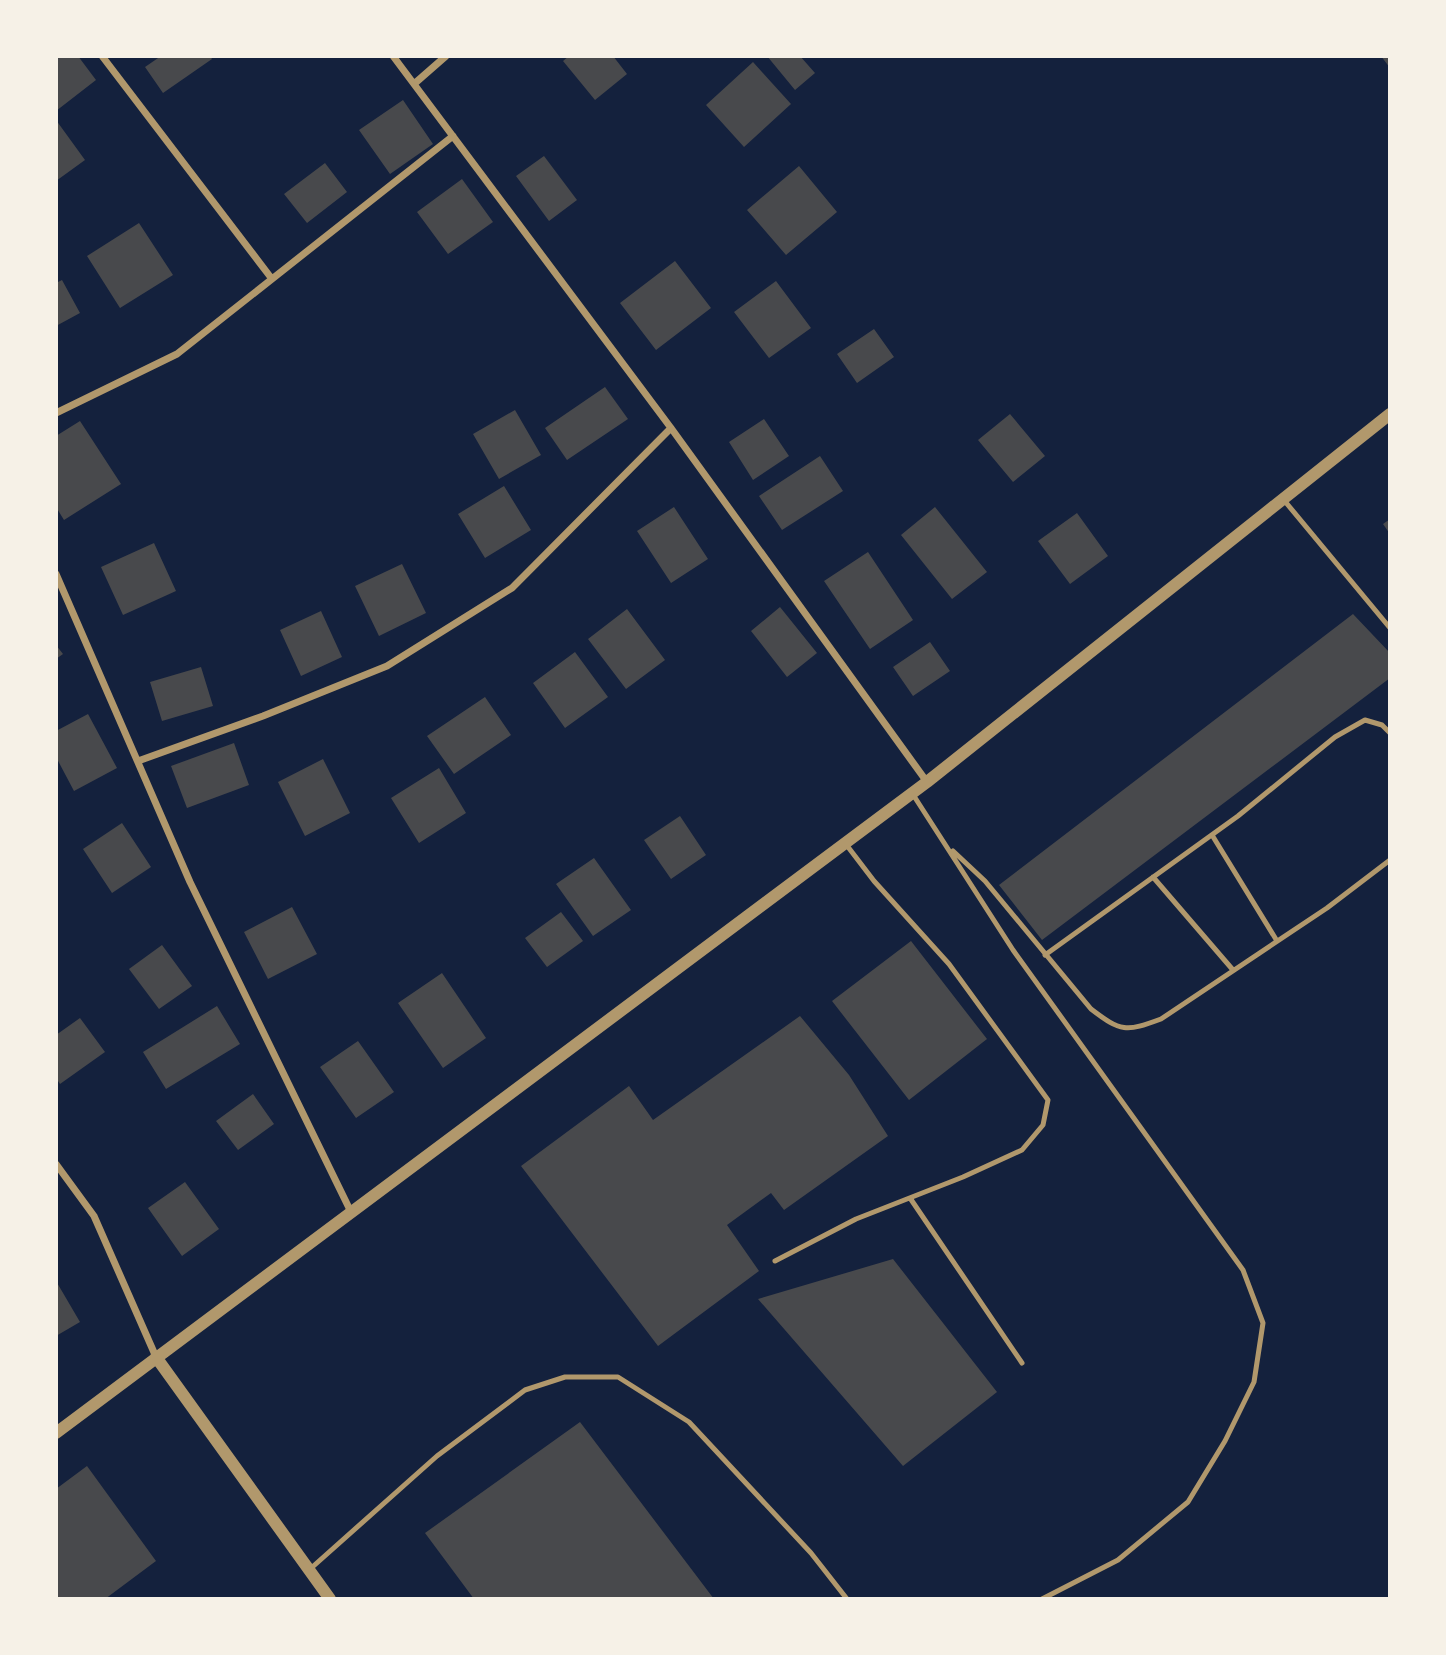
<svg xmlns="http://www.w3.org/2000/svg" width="1446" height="1655" font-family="'PT Sans',sans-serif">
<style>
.building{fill:#48494c}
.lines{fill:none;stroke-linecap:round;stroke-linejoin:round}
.service{stroke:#b1986c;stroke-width:5}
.minor{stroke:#b1986c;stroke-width:7}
.tertiary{stroke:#b1986c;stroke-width:12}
</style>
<rect width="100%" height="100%" fill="#14213d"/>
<!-- building -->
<path class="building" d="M58,56H78L96,80L56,111Z
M161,56H210L212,59L163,93L145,67Z
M569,56H613L627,74L595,100L563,61Z
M767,56H800L815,73L795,90Z
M1381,56H1390V68Z
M753,62L791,104L744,147L706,105Z
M403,100L433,144L390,174L359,130Z
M56,120L85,160L56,181Z
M544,156L577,200L549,221L516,176Z
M325,163L347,192L307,223L284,194Z
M799,166L837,212L786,255L747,210Z
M462,179L493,222L448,254L417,212Z
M139,223L173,275L120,308L87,256Z
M675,261L711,308L656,350L620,303Z
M62,280L80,313L56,326V283Z
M776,281L811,328L769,358L734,312Z
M874,329L894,357L857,383L837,354Z
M605,387L628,419L567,460L545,428Z
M515,410L541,455L499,479L473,434Z
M1010,414L1045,456L1013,482L978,440Z
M764,419L789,456L753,480L729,442Z
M80,421L121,484L64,520L56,507V436Z
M820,456L843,491L782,530L759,496Z
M504,486L531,530L485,558L458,514Z
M674,507L708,559L671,583L637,531Z
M935,507L987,572L952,599L901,535Z
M1077,513L1108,556L1070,584L1038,541Z
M1390,519V534L1383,524Z
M154,543L176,591L123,615L101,567Z
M868,552L913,620L870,649L824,581Z
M402,564L426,613L379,636L355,586Z
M780,607L817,653L787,677L751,631Z
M627,609L665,660L626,689L588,639Z
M321,611L342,657L301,676L280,630Z
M1353,614L1390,653V678L1042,940L999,885Z
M930,642L950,671L913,696L893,667Z
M56,645L63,654L56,659Z
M575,652L608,697L565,728L533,683Z
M201,667L213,706L162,721L150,682Z
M485,697L511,735L454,774L427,736Z
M88,714L117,768L74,791L56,757V731Z
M234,743L249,785L187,808L171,766Z
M323,759L350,813L305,836L278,782Z
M439,768L466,813L419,843L391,798Z
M680,816L706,855L671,879L644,840Z
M122,823L151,867L112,893L83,849Z
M594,858L631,910L593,936L556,884Z
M292,907L317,954L268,979L244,932Z
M561,912L583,941L547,967L525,938Z
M911,941L987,1039L909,1100L832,1001Z
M162,945L192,986L159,1009L129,969Z
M442,973L486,1038L443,1068L398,1003Z
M217,1006L240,1044L166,1089L143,1052Z
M800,1016L849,1075L888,1136L784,1210L771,1193L727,1225L759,1271L658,1346L521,1166L629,1086L653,1120Z
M80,1018L105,1052L60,1084L56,1078V1035Z
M358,1041L394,1092L356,1118L320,1067Z
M253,1094L274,1124L238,1150L216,1121Z
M185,1182L219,1229L182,1256L148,1208Z
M893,1259L997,1392L903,1466L758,1299Z
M56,1281L80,1322L56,1336Z
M580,1422L714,1599H474L425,1533Z
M87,1466L156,1561L105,1599H56V1489Z"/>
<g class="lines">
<!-- service -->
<path class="service" d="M1283,499L1390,628
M912,793L1013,950L1243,1270L1263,1323L1254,1382L1225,1441L1188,1502L1118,1560L1042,1599
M1212,835L1277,941
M953,851L985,881L1091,1009C1121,1032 1126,1032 1161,1019L1327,908L1390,860
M1153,877L1233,970
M1045,955L1238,816L1335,737L1365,720L1382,725L1390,733
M910,1198L1022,1363
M775,1261L856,1219L963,1177L1022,1150L1043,1125L1048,1100L949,964L874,881L845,843
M309,1570L437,1456L525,1390L565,1377H618L689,1422L811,1553L847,1599"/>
<!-- minor -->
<path class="minor" d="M102,56L272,279
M393,56L671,428L927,782
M414,84L446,56
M56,413L177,354L453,136
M56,574L190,882L351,1212
M138,761L263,716L387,666L512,588L671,428
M56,1164L94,1216L156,1357"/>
<!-- tertiary -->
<path class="tertiary" d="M156,1357L330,1599
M56,1433L927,782L1390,414"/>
</g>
<!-- border -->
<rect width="1446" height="1655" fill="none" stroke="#f6f1e7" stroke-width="116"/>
</svg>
